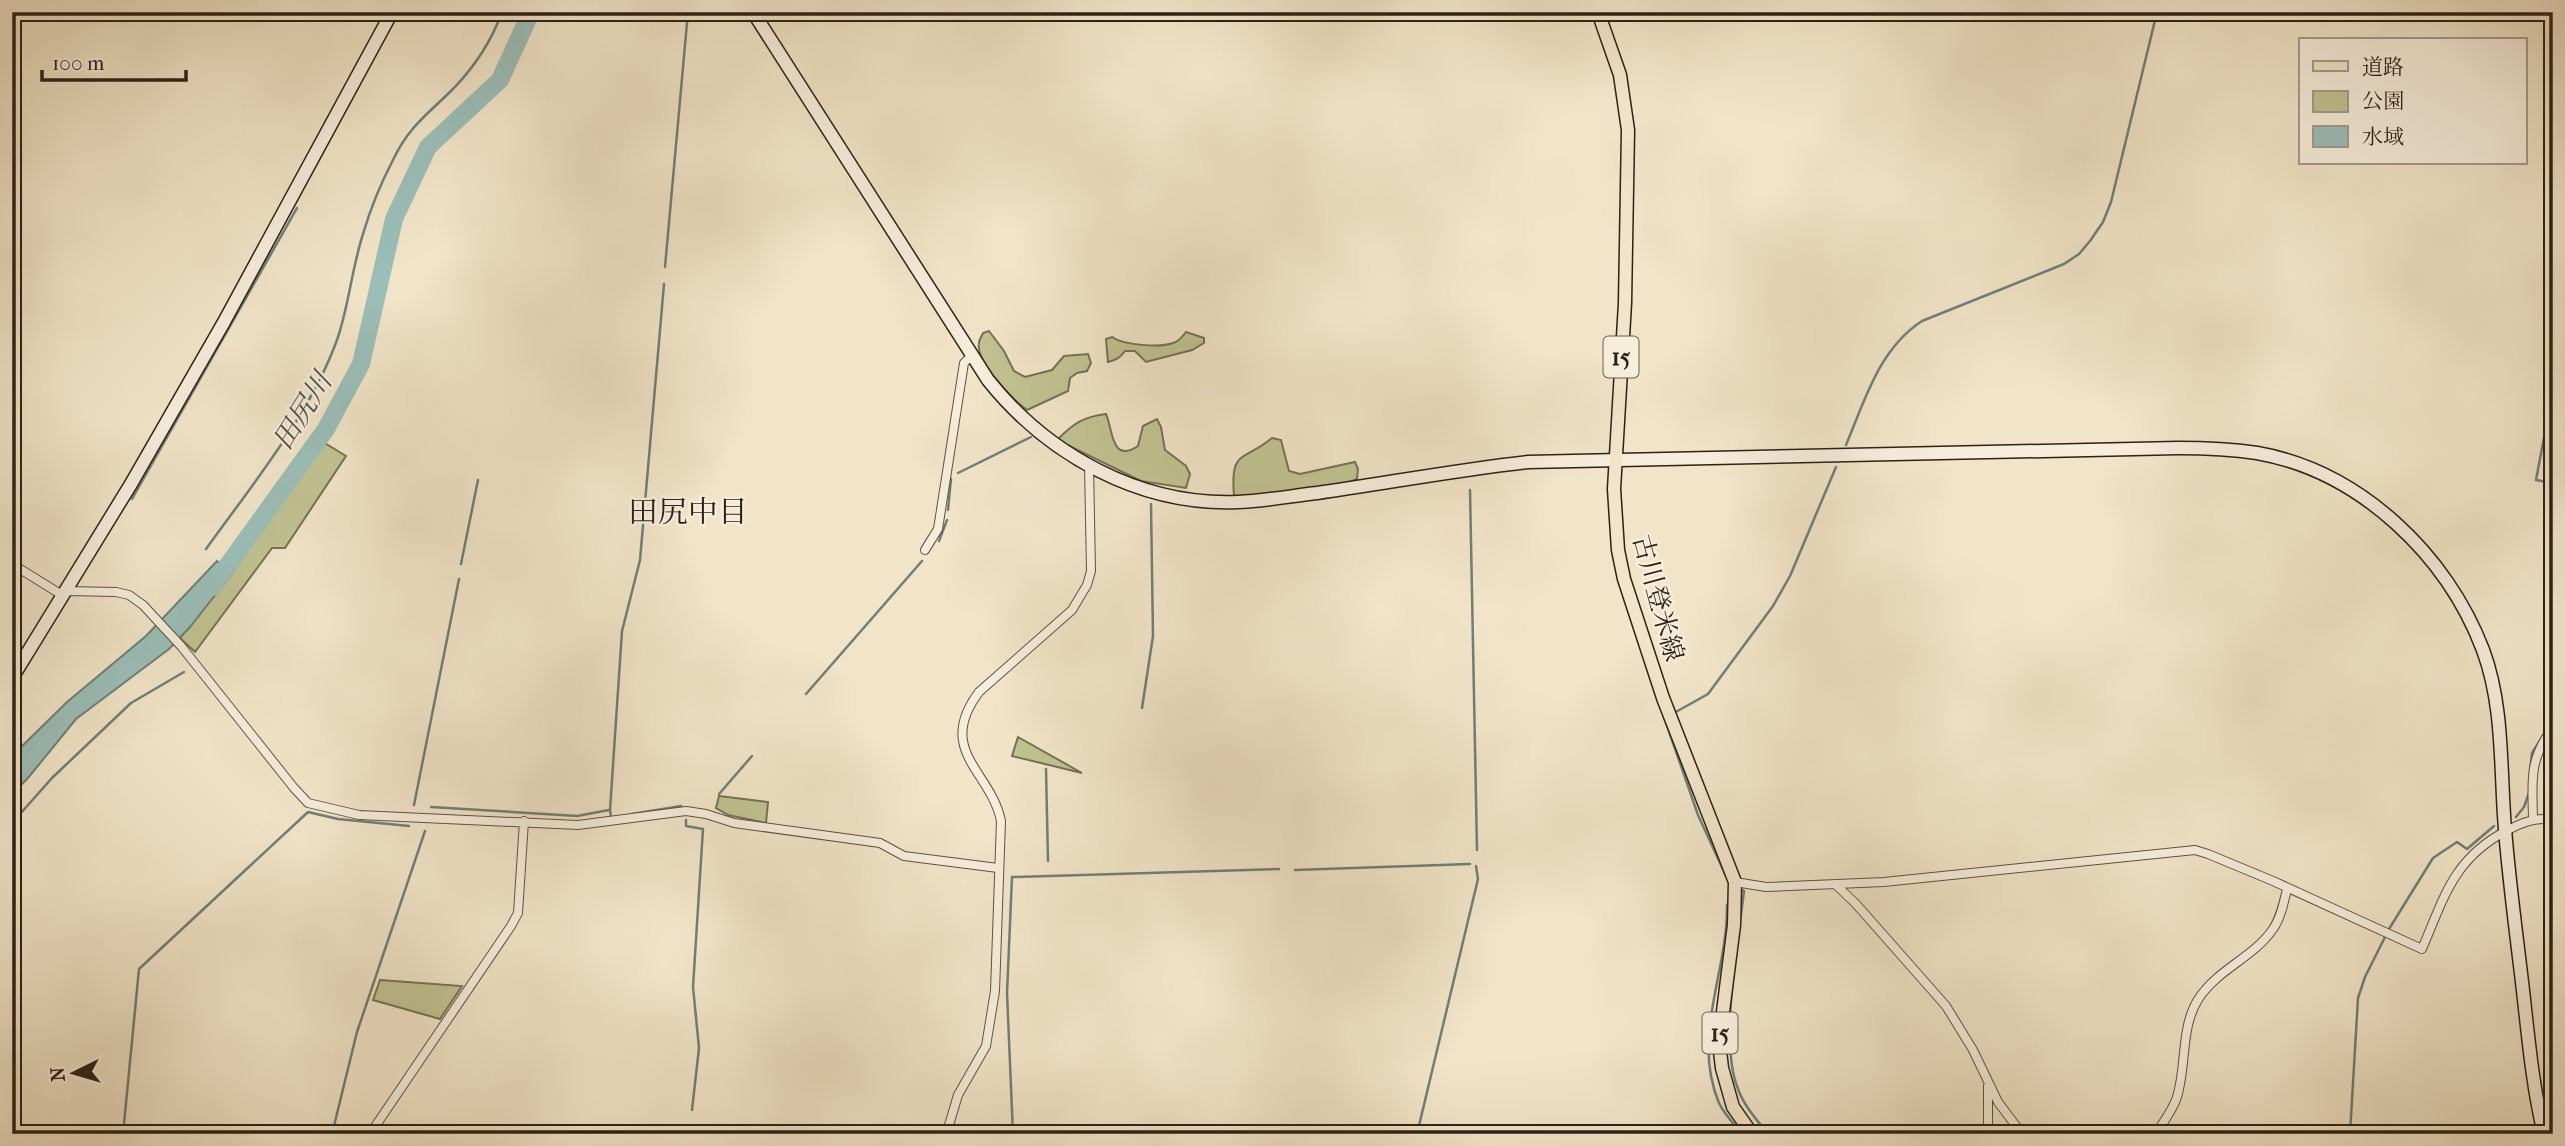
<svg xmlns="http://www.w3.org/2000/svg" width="2565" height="1146" font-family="'IM FELL French Canon','Noto Serif JP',serif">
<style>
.green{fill:#c1c292;stroke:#767154;stroke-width:2}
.water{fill:#9bbeb8;stroke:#6f7f78;stroke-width:2}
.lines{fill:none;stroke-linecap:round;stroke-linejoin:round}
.stream{stroke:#6f7f78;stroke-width:2.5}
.river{stroke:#9bbeb8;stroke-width:18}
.street-casing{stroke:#5d5143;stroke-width:10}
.secondary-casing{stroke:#2c2017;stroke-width:15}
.primary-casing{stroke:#2c2017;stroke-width:15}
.street{stroke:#f6eddb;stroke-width:8}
.secondary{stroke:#f6eddb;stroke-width:12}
.primary{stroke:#f1e4c8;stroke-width:12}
.labels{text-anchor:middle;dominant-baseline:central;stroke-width:5;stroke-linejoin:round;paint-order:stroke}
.shield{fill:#f6eddb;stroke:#695e52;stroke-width:2}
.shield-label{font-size:24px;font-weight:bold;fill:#2c2017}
.street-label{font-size:26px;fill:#2c2017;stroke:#f6eddb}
.water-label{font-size:28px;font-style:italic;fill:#4d4f47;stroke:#f6eddb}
.quarter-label{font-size:30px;fill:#2c2017;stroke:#f6eddb}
</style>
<rect width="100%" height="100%" fill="#f1e4c8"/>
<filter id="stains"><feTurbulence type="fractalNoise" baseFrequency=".00286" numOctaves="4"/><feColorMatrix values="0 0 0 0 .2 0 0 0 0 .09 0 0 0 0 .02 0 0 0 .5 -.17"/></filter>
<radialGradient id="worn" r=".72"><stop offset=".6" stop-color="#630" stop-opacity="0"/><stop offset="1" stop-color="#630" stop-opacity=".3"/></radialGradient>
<!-- green -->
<path class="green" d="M989,331L1004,351L1014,371L1025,377L1052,370L1064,356L1088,354L1091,363L1087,371L1077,373L1070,378L1068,391L1027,410C1013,400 975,361 979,343C979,339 982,336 983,333Z
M1186,332L1204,338V343L1192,350L1146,362L1135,351H1125C1120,358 1116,360 1108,362L1106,339L1112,337C1123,345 1160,348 1173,343C1178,342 1183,336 1186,332Z
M1106,414C1113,430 1111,464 1138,446L1143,426L1157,419L1161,427L1165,450L1186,466L1190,474L1186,488L1141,481L1057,440C1073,424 1082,417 1106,414Z
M1272,438L1281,440L1289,471L1300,474L1355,462L1358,469L1357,479L1345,484L1246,497L1234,496C1230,449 1243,462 1272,438Z
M323,442L346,456L285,548H272L195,652L180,638L230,576Z
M1018,737L1082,773L1012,756Z
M719,796L768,802L766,823L728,815L716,808Z
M380,980L462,986L440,1019L373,1000Z"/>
<!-- water -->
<path class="water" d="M217,561L230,576L190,627L169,649L76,719L28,778L12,794V756L67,702L146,636Z"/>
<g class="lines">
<!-- stream -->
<path class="stream" d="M665,267L688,12
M2553,390L2536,480L2553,483
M1846,445C1865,400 1879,349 1922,321L2064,264L2079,254L2090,241L2103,222L2111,202L2157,12
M958,473L1031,437
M1470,490L1477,850
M132,499L297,208
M948,510L951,479
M939,541L947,520
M206,549C252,485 312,412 338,337C349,304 352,268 363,234C370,210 381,183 393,160C409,126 428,114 454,88C474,67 492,40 502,12
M461,564L478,480
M806,694L922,561
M1142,708L1153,636L1151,504
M1674,713L1708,694L1773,606L1790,576L1836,467
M1664,717L1698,815L1726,876
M1046,769L1048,861
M2530,772L2532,753L2553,720
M719,794L752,756
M414,805L459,579
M431,807L577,816L609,810
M632,814L681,806L682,809
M611,817L610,810L622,631L640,560L664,284
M2516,817L2524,807L2529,793
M686,820V826L703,829L693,987L699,1048L692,1110
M12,823L52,778L131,703L184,672
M1295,870L1470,864
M1741,890L1744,891C1738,943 1719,1043 1738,1089C1744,1106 1757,1120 1768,1134
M1727,905C1728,973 1691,1036 1719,1103C1724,1114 1734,1124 1742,1134
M123,1134L139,969L308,812L338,819L409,826
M332,1134L357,1032L425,831
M690,1134L691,1125
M1013,1134L1007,993L1012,877L1279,869
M1417,1134L1478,879L1476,866
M2350,1134L2358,998L2365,977L2389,929L2433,858L2457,842L2467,849L2494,826"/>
<!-- river -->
<path class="river" d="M212,587L326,429L361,364L394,219L428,147L500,80L531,12"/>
<!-- street casing -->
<g class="street-casing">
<path id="street" d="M925,550L938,529L964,363L972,355
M12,564L62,595
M66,591L116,592L129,595L143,605L181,646L294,788L308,803L359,815L578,825L686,811L706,814L734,823L880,843L904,856L998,868
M2533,818C2532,779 2529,760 2553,727
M1735,882L1766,887L1884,882L2195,850L2208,854L2273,881L2422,949C2444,898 2453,859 2506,831C2523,822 2534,818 2553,819
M1835,884L1856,904L1946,1006L1973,1050L1998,1102L2022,1134
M370,1134L511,926L518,913L524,821
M949,1134V1125L958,1095L986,1046L995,991L1001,821C991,771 935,751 979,692L1072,610L1087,585L1091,571L1089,465
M1988,1134V1086
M2156,1134C2163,1122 2173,1110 2177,1097C2187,1065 2180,1027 2199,998C2218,969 2254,957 2273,929C2281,917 2284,902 2287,889"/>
</g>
<!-- secondary casing -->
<g class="secondary-casing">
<path id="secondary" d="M753,12L988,380C1048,455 1140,506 1238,502C1264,501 1291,496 1317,493C1387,483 1457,470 1528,462L2178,448C2204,448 2230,449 2257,453C2360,471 2447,555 2483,650C2504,706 2500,770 2505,829C2509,880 2516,931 2522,982C2528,1033 2532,1084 2544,1134
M12,678L131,484L224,322L392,12"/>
</g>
<!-- primary casing -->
<g class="primary-casing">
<path id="primary" d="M1598,12L1620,75L1628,130L1625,303L1614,489L1618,550L1624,579L1663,698L1735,882L1734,925L1719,1043L1722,1068L1733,1107L1752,1134"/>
</g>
<!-- street -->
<use href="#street" class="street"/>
<!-- secondary -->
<use href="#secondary" class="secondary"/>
<!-- primary -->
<use href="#primary" class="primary"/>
</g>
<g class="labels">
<!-- shield labels -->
<g class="shield">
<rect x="1603.5" y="336.5" width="35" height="41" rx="5"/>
<rect x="1702.5" y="1012.5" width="35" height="41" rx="5"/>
</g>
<g class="shield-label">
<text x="1621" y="357">15</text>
<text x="1720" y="1033">15</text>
</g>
<!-- street labels -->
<g class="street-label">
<text transform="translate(1658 598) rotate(75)">古川登米線</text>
</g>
<!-- water labels -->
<g class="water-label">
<text transform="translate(302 411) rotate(-58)">田尻川</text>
</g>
<!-- quarter labels -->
<g class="quarter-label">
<text x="688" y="512">田尻中目</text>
</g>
</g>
<!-- margin -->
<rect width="2565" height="1146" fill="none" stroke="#f1e4c8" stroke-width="42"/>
<rect x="14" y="14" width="2537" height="1118" fill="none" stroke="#2c2017" stroke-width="3.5"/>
<rect x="21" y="21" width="2523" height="1104" fill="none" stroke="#2c2017" stroke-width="2"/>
<!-- legend -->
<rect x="2299" y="38" width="228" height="126" fill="#f6eddb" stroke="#a59b8d" stroke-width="2"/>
<rect x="2313" y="61" width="35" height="10" fill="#f1e4c8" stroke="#a59b8d" stroke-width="2"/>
<text x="2362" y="74" font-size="21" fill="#2c2017">道路</text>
<rect x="2313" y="91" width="35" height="21" fill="#c1c292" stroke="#a59b8d" stroke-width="2"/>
<text x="2362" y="108" font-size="21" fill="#2c2017">公園</text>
<rect x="2313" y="126" width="35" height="21" fill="#9bbeb8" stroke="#a59b8d" stroke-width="2"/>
<text x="2362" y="144" font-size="21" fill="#2c2017">水域</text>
<!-- north arrow -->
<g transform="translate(74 1073) rotate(265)" stroke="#f6eddb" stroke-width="5" paint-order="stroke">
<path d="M0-5L12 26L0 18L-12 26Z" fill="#2c2017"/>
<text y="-10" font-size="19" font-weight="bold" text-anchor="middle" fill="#2c2017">N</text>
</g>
<!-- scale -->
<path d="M42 70v10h144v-10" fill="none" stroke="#2c2017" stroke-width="3.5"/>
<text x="52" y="70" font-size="21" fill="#2c2017" stroke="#f6eddb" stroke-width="5" paint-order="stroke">100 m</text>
<rect width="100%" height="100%" filter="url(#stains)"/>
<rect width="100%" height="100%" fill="url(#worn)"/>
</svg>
